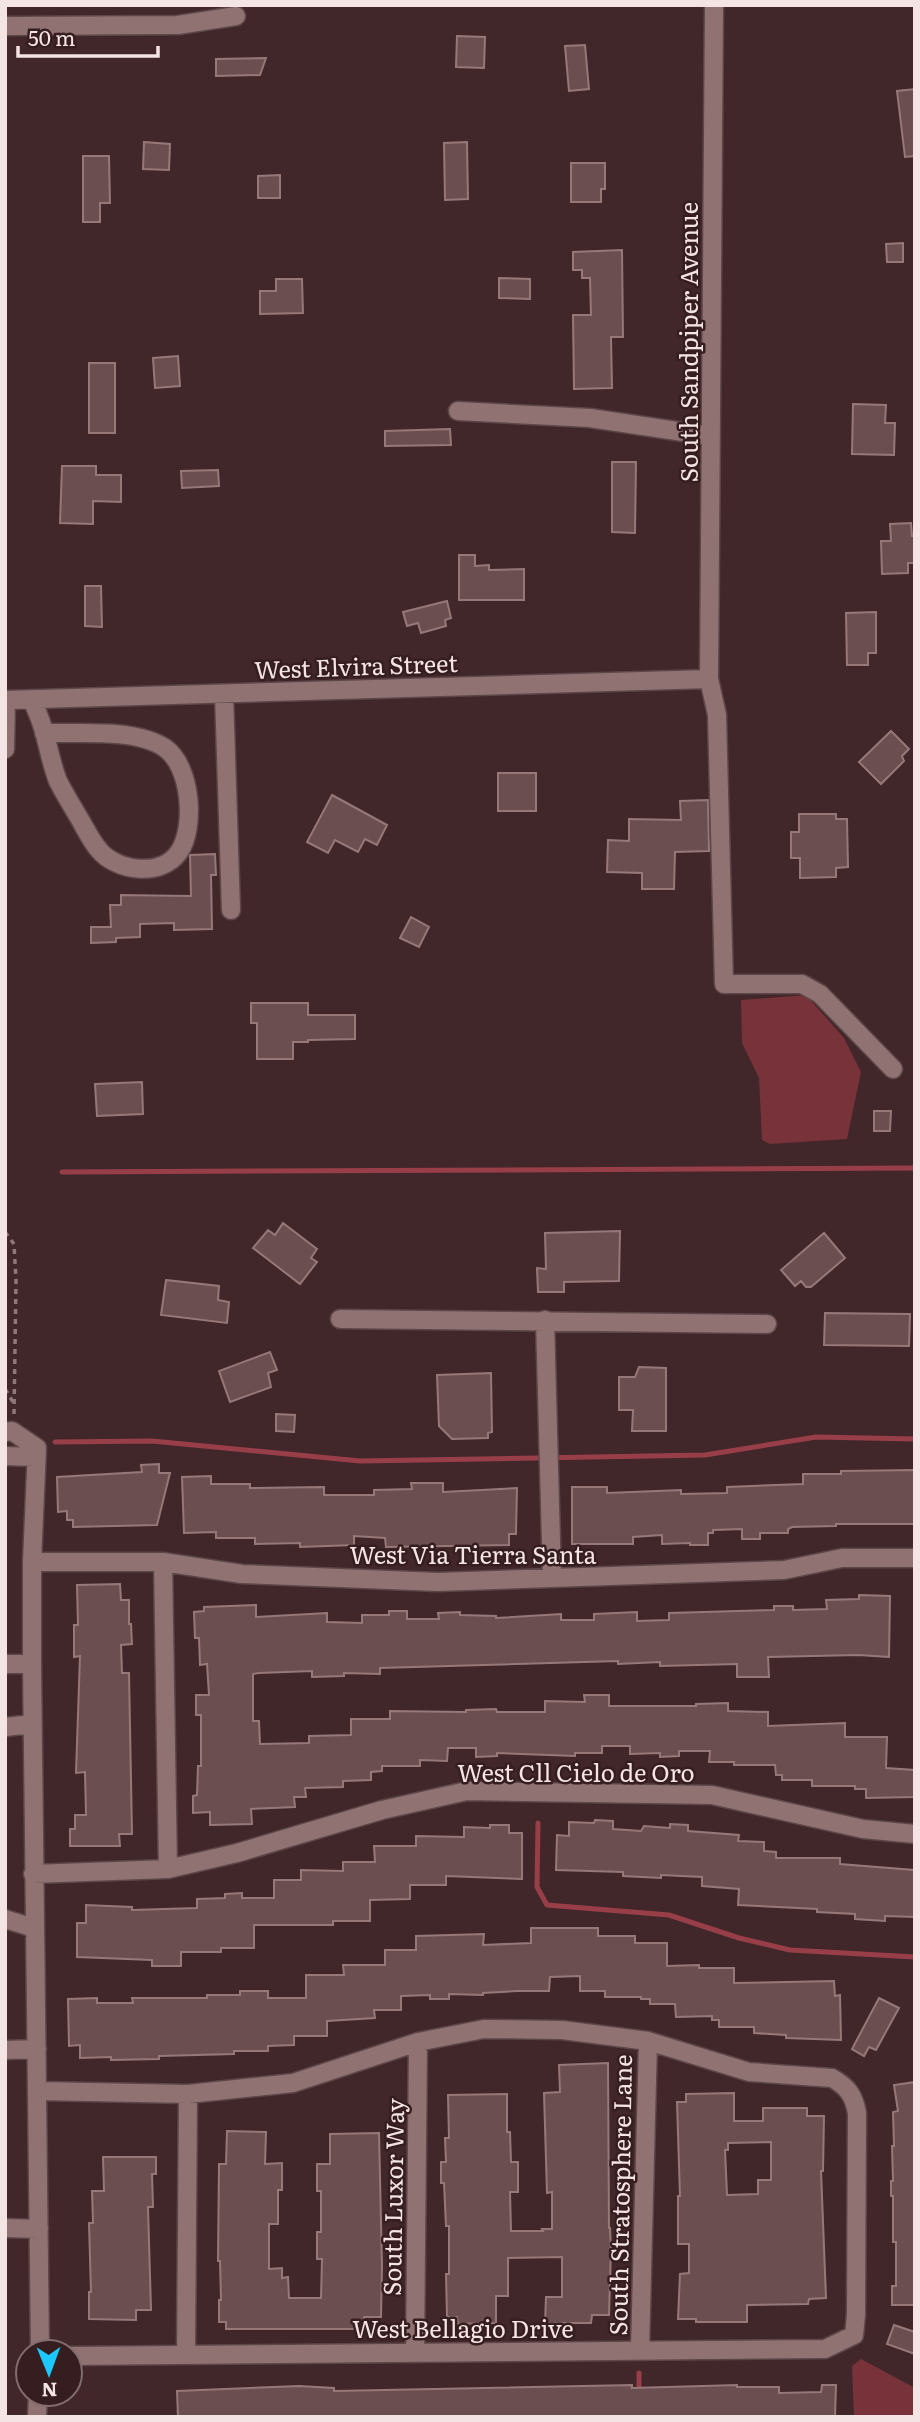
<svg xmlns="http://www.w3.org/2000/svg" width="920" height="2422" font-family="Literata,serif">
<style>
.green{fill:#78323a}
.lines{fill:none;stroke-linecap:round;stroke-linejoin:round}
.stream{stroke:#983e49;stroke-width:5}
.building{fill:#6b4f50;stroke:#977879;stroke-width:2;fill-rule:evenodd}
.minor-casing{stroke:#5c4648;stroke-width:21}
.path{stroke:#8f787a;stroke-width:3.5;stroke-dasharray:5 5;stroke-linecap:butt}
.minor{stroke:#907273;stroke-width:18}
.labels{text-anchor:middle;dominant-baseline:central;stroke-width:5;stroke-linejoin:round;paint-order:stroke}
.street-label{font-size:24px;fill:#f5e4e4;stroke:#361d1f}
</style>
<rect width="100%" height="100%" fill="#412729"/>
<!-- green -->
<path class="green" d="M806,995L844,1038L861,1072L847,1139L770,1144L762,1140L759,1078L742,1043L741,1000Z
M861,2359L915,2388V2417H854L852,2366Z"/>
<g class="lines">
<!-- stream -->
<path class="stream" d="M62,1172L915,1168
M55,1442L152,1441L360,1461L705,1455L816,1437L915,1439
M538,1823L537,1887L547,1905L669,1915L739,1938L790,1950L915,1957
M639,2373V2395"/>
</g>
<!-- building -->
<path class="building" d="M457,36L485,37L484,68L456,67Z
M585,45L589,89L569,91L565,46Z
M266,58L260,75L216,76V59Z
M915,89V156L905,157L897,91Z
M144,142L170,144L169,170L143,169Z
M467,142L468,199L445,200L444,143Z
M83,156H109L110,203H100V222H83Z
M571,163H605V189H601V202H571Z
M280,175V198H258V176Z
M903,243V262H887L886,244Z
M622,250L623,337H611L612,388L574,389L573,315H591L590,278H582V270H573V252Z
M499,278L530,279V299L499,298Z
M276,279H302L303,313L260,314V291H276Z
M178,356L180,386L155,388L153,358Z
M89,363H115V433H89Z
M853,404L886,405L885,423H895L894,455L852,454Z
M450,429L451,445L385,446V431Z
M612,462H636L635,533L612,532Z
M62,466H96V475H121V502L93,501V524L60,523Z
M218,470L219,486L182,488L181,471Z
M911,523L912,536H915V563H908V573L882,574L881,541H891L890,524Z
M459,555H475V566L489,565V570L524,569V600H459Z
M85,586H101L102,627L85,626Z
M447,601L451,618L445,620L446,626L421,633L418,623L407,626L403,612Z
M876,612V653H868V665H847L846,613Z
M891,731L909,749L902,756L904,761L881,784L859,762Z
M498,773H536V811H498Z
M332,795L387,825L377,845L365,839L358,852L335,840L328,853L307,842Z
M708,800L709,851L675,852L674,889H642V873L607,872L608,840L629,841V819L681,820L680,801Z
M799,814H836V819H847L848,867L836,868V877L800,878V858H791V832H799Z
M215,854L216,875H211L212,929L174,930V923L140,924V937L116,938V942L91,943V927H111L110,905H121V895L191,896L190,855Z
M411,917L429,927L419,947L400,938Z
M251,1003H308V1015H355V1039L308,1040V1042H293V1059H257V1023H251Z
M142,1082L143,1114L97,1116L95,1084Z
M874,1111H891L890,1131H874Z
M283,1223L317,1249L311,1258L317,1262L300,1284L253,1248L268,1230L275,1235Z
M620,1231L619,1281L564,1282V1292H538L537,1268L546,1269L545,1233Z
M824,1233L845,1258L811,1287H806L801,1281L795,1286L781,1270Z
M166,1280L219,1286L218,1300L229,1302L227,1323L161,1315Z
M825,1313L910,1314L909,1346L824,1345Z
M270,1352L277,1370L268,1373L271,1387L230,1402L219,1371Z
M639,1367L666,1368V1431H632L633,1410H619V1377H635Z
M491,1373L492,1432L488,1433V1438L452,1439L439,1426L437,1375Z
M276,1414L295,1415L294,1432L276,1431Z
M159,1464V1473H170L157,1525L73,1527V1520H67V1511L58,1512L57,1477L142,1472L141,1465Z
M915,1470L914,1524H836V1526L792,1527L788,1529V1533H760V1539H742V1529L713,1530V1533H708V1545H690V1543L662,1544V1535L633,1537V1544H572V1487H607V1493L681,1490V1494L727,1493V1487L803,1484V1474H841V1471Z
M211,1476V1484H250V1488L324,1487V1495H374V1490L412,1489L411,1483H443V1492L517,1488L516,1534H509V1545L386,1547L385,1538L354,1536V1545L300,1547V1543L255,1544V1538H216V1532L184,1533L182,1477Z
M120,1584L121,1600H129V1624H131L132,1644L121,1645L122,1673H129L132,1834H119L120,1846H70V1829H75V1815H86L85,1772L76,1773L80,1656L74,1657V1625H78L77,1585Z
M859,1595L890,1596L889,1657L858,1655L768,1657L769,1677H737V1664L660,1666V1662L618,1664V1661L380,1668V1674L344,1673V1676L312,1677V1671L259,1673L253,1674V1721H259L260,1744L309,1743V1736L351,1735V1719H390V1711L466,1712V1710L496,1709L497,1712H545V1701L585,1702L584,1695H609V1706H696V1704L728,1703V1711L768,1712V1726L845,1723V1737H887L886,1768L915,1770V1797L866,1798V1789H855V1786H812V1780H782V1775H776L775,1765H734V1762H709L710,1751H679V1756L660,1757V1753L630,1754V1746H602V1753H575V1756L497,1753V1756L476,1757V1748H448L447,1761L420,1760V1766H382V1771L371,1772V1780L343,1781V1787L305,1788L306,1797H294L295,1807L251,1809L252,1824L210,1825V1812L193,1813V1796L197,1795L198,1766H201V1715H196V1695H209L207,1664L200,1665L199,1638H195L194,1612L204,1611V1607L256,1605V1617L327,1613V1622L362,1623V1615H389V1611H407V1619H439L438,1613L460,1612V1615L496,1616V1618L561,1614V1620H594V1614L637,1612V1621L669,1620V1613L774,1610V1606H793V1610L827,1609L826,1600L859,1599Z
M595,1820L613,1821V1829L641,1831L644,1826L670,1828V1824L688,1825V1831L739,1835L738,1841L764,1842V1851L776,1852V1858H840V1864L914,1870L915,1917L885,1916V1921L855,1919V1914L817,1912V1909L738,1905L739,1889L702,1886V1877L661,1875V1878L623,1876V1872L556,1870L557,1835L569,1836V1822L594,1823Z
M490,1825H509V1833H522V1879L446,1876V1885H410V1899L370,1900V1921H333V1925H254V1948H221V1952H181V1966H152V1960L77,1957V1923H86V1905L132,1907V1910L197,1908V1899L225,1898V1894L242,1893V1898H274V1880H301V1870L343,1871V1862H375L374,1846H416V1836L464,1837V1827L490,1828Z
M531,1928H598V1936H635V1943H667V1966L699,1965V1968H734V1983L834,1981L835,1996L840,1995L841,2040L786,2038V2035L754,2033V2027H719V2020H712V2016L676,2017L675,2004H650V1999H641V1997H605V1991H580V1976L550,1977L549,1991H517L483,1993V1995L449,1994V1999H430V1995L401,1996V2010H374L375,2018L327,2021V2036H294V2045L268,2046V2051H234V2054L159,2056V2059L111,2060V2057L80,2058V2045L69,2046L68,1999L97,1998V2003H133L132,1998H207V1995H240V1991H268V1998H306V1975H344L343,1965H385V1950H416V1936L484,1934L483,1945L531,1943Z
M879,1998L899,2008L876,2050L869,2047L864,2056L852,2049Z
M608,2063L609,2228H610L611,2250L609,2315H592L591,2323H545L546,2297H562V2257L508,2258V2296H496V2323L458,2324L457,2317H447L446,2274H449V2226H446L444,2183H441V2162H446L445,2138H449L448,2095L507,2094V2132H510L511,2162H518V2192H510L511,2231H543L542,2229H552V2192L547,2193L544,2093L560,2092L559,2065Z
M915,2082V2305H892V2286H896V2242H893V2196H891V2181H893L892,2146H894L893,2112L898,2111L894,2085Z
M734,2093V2121H763V2108H807V2116H824L823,2171H821L826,2298L809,2299L808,2304L747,2305V2322H696V2319H678L680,2274L689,2273V2244H678V2196H680L677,2102H686V2094ZM771,2142V2180H758V2194L727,2195L725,2150H728V2143Z
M227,2131L266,2132L265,2164L282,2163V2190H278V2224H269V2269L282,2268V2278L288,2277L289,2298H321L322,2259H317V2232H321V2191H317V2164H330V2134L379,2133L382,2266L381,2317H364V2329H226V2322H219V2300H221L220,2261H218L219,2164H226Z
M103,2157H156V2174H152L153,2207H148L151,2310H136V2320L89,2319V2292H91L89,2223H93L92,2191H104Z
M894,2325L915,2332V2354L887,2344Z
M632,2385V2388L737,2385V2387H779V2393L821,2392L822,2385H836L835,2417H178L177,2391L299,2386L334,2388V2391Z"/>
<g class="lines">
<!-- minor casing -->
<g class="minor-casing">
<path id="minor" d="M714,5L709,679L717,715L724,984H802L820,994L893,1069
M5,26L178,25L236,16
M458,411L590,418L710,436
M224,694L231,910
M5,700L709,679
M32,700C37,711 42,723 45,735C49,750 52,766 58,781C65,795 74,809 82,823C87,832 92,842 99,850C116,871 161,878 179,852C196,827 191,766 165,748C135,728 79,734 44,733
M5,749L6,700
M340,1319L767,1324
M545,1320L552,1578
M5,1432L12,1431L37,1448L32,1562V1664L40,2352
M5,1456L36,1457
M32,1562H163L242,1574L438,1582L784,1570L842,1558H915
M163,1562L168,1869
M5,1664H32
M5,1727L32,1724
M33,1874L168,1869L237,1853L382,1810L467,1791L712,1795L863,1829L915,1834
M5,1919L34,1928
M5,2050L37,2049
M39,2091L188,2094L293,2083L418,2042L484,2029L562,2030L648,2041L749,2072L832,2078C848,2087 854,2096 857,2113L856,2315L854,2335L825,2349L70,2356
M5,2228L39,2229
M640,2350L648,2041
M415,2352L418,2042
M186,2354L188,2094
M37,2417L38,2394"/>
</g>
<!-- path -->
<path class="path" d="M5,1232L14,1244L16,1280L14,1415
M5,1389L13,1402"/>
<!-- minor -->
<use href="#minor" class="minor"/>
</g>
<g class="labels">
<!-- street labels -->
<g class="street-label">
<text transform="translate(687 342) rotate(-90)">South Sandpiper Avenue</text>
<text transform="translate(356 665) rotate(-2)">West Elvira Street</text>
<text x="473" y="1553">West Via Tierra Santa</text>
<text x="576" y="1771">West Cll Cielo de Oro</text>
<text transform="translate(619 2195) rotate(-89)">South Stratosphere Lane</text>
<text transform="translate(392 2197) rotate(-89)">South Luxor Way</text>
<text x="463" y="2327">West Bellagio Drive</text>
</g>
</g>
<!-- border -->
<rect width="920" height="2422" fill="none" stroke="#f5e4e4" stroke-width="14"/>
<!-- north arrow -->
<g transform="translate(49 2373) rotate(179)"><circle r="33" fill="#361d1f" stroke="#826d6e" stroke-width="2"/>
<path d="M0-5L12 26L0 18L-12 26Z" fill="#1dc9fc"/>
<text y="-10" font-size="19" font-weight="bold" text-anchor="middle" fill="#f5e4e4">N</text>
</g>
<!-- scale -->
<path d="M18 46v10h140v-10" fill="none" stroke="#f5e4e4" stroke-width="3.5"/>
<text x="28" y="46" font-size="21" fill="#f5e4e4" stroke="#361d1f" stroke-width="5" paint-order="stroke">50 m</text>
</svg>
